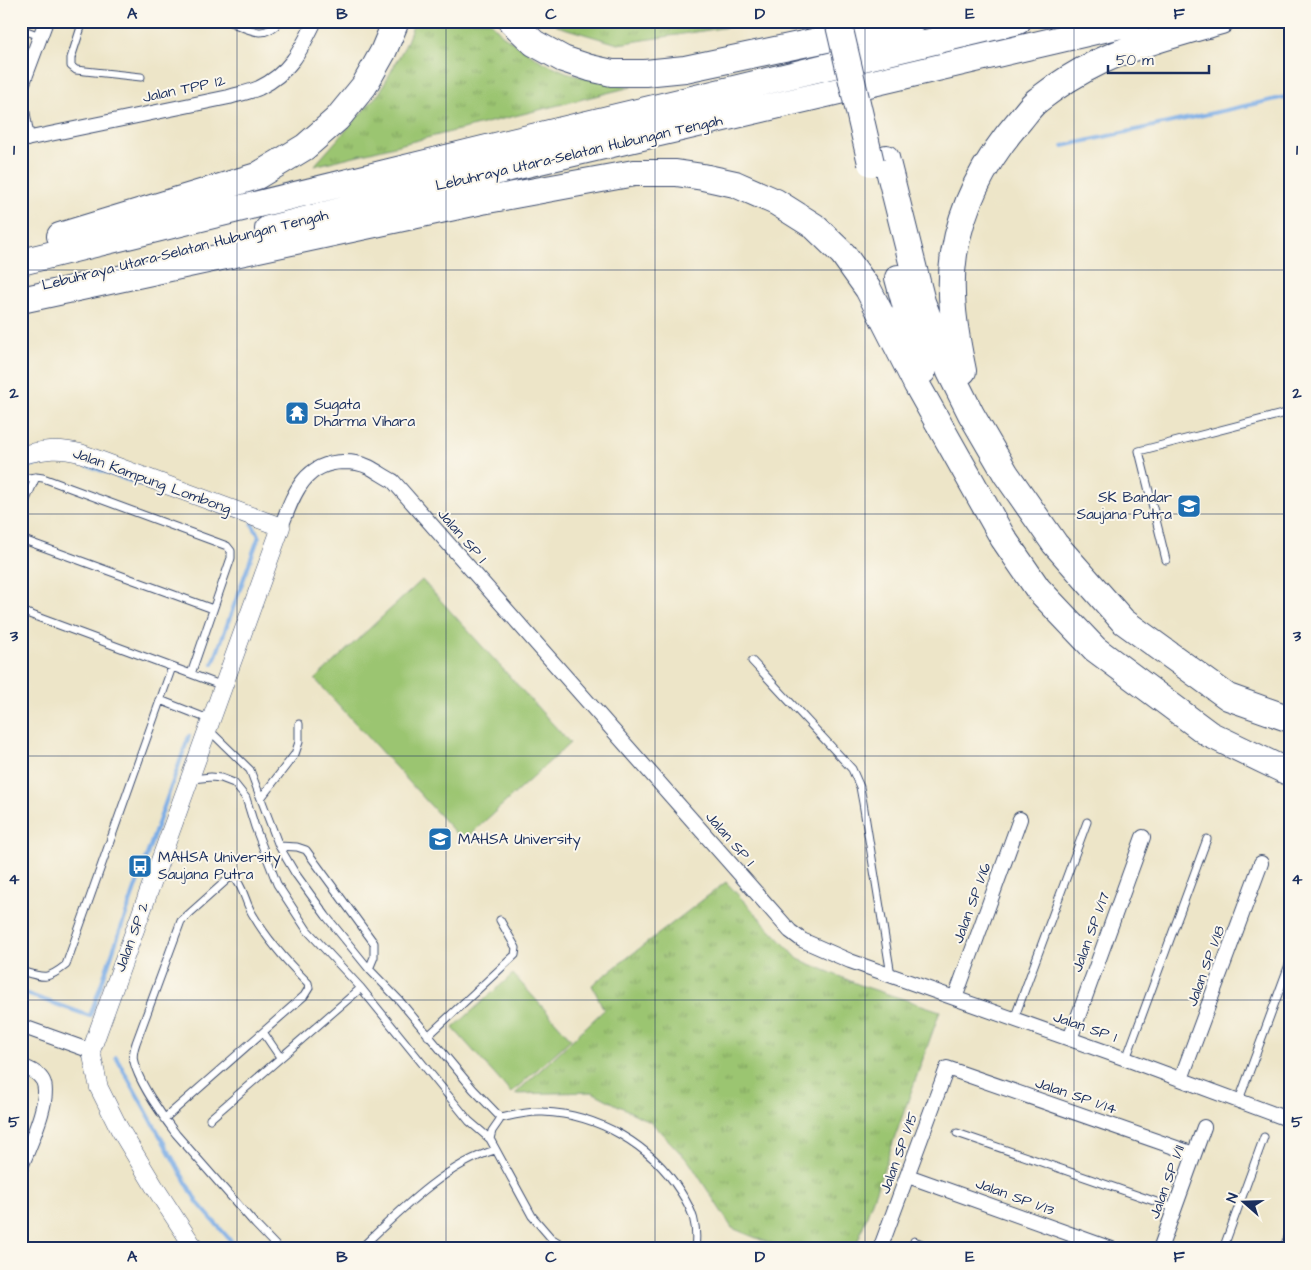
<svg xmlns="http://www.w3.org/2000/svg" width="1311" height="1270" font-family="'Architects Daughter',sans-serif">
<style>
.grass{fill:url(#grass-tufts);stroke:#5b7a68}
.pitch{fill:#9bc571;stroke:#5b7a68}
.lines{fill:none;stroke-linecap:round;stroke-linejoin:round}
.stream{stroke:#79ace6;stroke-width:4}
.service-casing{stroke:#3a4a6e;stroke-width:9}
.minor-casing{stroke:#3a4a6e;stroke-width:16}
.tertiary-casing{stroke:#3a4a6e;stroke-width:19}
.motorway-casing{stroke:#3a4a6e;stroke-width:28}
.service{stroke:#fff;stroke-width:7}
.minor{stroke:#fff;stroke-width:14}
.tertiary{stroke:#fff;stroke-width:18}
.motorway{stroke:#fff;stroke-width:26}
.motorway-bridge-casing{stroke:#3a4a6e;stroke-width:28;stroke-linecap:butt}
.motorway-bridge{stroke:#fff;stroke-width:26}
.grid{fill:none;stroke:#1b2f5e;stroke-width:1;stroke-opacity:0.55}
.labels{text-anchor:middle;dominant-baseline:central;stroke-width:4;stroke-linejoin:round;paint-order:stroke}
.street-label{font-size:15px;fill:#1b2f5e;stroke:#fbf7ec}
.poi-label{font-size:15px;fill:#1b2f5e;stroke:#fbf7ec;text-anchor:start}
.neatline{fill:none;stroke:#1b2f5e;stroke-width:2}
.grid-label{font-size:16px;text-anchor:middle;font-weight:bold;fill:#1b2f5e}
</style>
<defs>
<pattern id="grass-tufts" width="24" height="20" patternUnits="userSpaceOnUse" patternTransform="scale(1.25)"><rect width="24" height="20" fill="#9bc571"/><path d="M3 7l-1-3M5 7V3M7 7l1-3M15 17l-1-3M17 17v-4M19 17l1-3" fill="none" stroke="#7ea060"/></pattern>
</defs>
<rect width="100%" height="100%" fill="#fbf7ec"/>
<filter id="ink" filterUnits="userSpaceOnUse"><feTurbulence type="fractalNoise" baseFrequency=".02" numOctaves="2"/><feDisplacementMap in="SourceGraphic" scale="10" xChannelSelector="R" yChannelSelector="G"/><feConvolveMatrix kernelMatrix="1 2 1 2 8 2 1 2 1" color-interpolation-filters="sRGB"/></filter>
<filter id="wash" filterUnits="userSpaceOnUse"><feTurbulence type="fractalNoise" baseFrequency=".0096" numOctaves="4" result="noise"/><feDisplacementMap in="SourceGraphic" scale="20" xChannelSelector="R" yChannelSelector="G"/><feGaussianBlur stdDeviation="1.12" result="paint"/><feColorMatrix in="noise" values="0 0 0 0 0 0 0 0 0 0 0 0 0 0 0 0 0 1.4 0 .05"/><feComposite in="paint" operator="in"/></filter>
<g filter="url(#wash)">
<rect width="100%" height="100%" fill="#ede5c8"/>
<!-- grass -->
<path class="grass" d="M415,21H490L502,35L541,61L573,75L631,87L314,166L380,92L406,44Z
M552,21H767L618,44L557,26Z
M726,882L798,959L860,985L940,1011L855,1249H783L732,1228L690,1163L652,1123L592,1092L515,1094L604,1010L592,985Z"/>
<!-- pitch -->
<path class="pitch" d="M422,580L570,743L463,841L315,679Z
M513,974L571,1039L511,1093L453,1028Z"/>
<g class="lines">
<!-- stream -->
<path class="stream" d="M1063,146L1290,96
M21,467L67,458L153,489
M213,664L259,536L252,524
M21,992L90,1016L189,736
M116,1057L197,1202L238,1249"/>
</g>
</g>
<g filter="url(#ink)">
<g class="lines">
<!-- service casing -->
<g class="service-casing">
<path id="service" d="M83,21L71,58V66L76,70L141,77
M228,21C248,29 264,41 280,21
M304,21L314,25
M21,29L40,36
M21,479L36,477L43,478L227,546L231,551V558L191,674L223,686
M21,511L36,477
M21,539L213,609
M1166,560L1139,451L1290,412
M21,611L191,674
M752,661L852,769L860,787L863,803L891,975
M160,700L211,720
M208,729L250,770L279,846L295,873L326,916L369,969L399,1000L473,1089L501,1118
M192,779L211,777L221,778L234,783L246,798L255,827L277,884L307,930L361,988L469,1121L490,1139L532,1216L551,1238L569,1249
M261,798L295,754L299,742V724
M279,846L297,847L306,850L374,943V957L369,969
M21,971C44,978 47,980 66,965L172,667
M1014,1019L1087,822
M263,1032L280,1057
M428,1036L515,955L516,948L500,920
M1126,1059L1207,839
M1239,1100L1290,962
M164,1119L304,996L309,988L308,983C287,962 268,941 253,915C245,903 244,887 234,877L228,879L181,921L136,1043C134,1049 132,1056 134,1062C139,1083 163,1117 176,1134L255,1224L279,1249
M210,1119L361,988
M957,1133L1174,1208
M490,1139L492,1131L501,1118C514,1115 529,1111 543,1112C598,1114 651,1145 680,1191C693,1211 698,1225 695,1249
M914,1241L935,1249
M360,1249C398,1213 444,1165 495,1150
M1223,1249L1264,1137"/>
</g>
<!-- minor casing -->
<g class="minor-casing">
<path id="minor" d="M21,88L46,21
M21,104L27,139
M21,140L229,97C239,94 250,92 259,88C290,73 301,50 315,21
M281,527C293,496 303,463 343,462C352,462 361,463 369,467C377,471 385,477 393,481L790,931L802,940L850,961L1126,1059L1290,1120
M955,998L1020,819
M21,1026L91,1051
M1070,1039L1143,837
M21,1066C30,1069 39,1073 43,1081C52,1099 28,1148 21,1167
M1181,1079L1261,863
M908,1176L1112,1249
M880,1249L947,1068L1194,1154
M1160,1249L1204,1127
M1287,1249L1290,1241"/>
</g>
<!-- tertiary casing -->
<g class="tertiary-casing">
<path id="tertiary" d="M21,455C45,450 56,447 80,453L281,527L91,1051L99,1088L119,1128L154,1186L195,1249"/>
</g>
<!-- motorway casing -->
<g class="motorway-casing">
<path id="motorway" d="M511,21L534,43L563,59L590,68L612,73H645L685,69L912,21
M886,158L922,302L950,372L971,414L1006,474L1055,544L1123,621L1228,697L1290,719
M268,229L514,167L1138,21
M60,236L257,176L305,147L337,119L364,86L383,52L396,21
M21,262L512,142L1018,21
M898,278L923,371
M21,300L482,201L634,173H676L703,177L735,184L776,202L814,226L843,254L868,289L917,385L1003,538L1038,589L1095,649L1209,734L1290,773
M963,371C955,333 948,293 954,254C962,204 987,158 1020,120C1026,113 1031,105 1038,100C1056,86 1078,72 1099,62C1137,44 1180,33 1221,21"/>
</g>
<!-- service -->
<use href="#service" class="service"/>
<!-- minor -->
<use href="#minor" class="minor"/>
<!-- tertiary -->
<use href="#tertiary" class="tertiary"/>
<!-- motorway -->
<use href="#motorway" class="motorway"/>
<!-- motorway-bridge casing -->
<g class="motorway-bridge-casing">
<path id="motorway-bridge" d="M838,21L871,163"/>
</g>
<!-- motorway-bridge -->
<use href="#motorway-bridge" class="motorway-bridge"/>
</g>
</g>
<!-- grid -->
<path class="grid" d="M237,21V1249M446,21V1249M655,21V1249M865,21V1249M1074,21V1249M21,270H1290M21,514H1290M21,756H1290M21,1000H1290"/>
<!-- icons -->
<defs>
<g id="temple-square" transform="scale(1.25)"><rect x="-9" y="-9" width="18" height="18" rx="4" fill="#1f6fb2" stroke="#fbf7ec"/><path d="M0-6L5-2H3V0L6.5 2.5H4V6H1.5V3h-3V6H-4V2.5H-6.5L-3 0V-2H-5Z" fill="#fff"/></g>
<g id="school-square" transform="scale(1.25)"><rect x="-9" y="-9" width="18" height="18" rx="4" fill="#1f6fb2" stroke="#fbf7ec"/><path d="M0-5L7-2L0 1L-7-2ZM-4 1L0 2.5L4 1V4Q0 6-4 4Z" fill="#fff"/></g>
<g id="university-square" transform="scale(1.25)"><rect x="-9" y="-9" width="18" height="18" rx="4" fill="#1f6fb2" stroke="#fbf7ec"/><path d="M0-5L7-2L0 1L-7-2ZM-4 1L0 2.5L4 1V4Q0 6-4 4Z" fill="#fff"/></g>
<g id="bus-square" transform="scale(1.25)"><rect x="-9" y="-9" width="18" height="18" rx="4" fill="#1f6fb2" stroke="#fbf7ec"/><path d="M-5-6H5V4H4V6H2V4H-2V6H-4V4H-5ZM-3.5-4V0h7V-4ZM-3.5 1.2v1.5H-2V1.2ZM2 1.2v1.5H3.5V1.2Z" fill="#fff"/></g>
</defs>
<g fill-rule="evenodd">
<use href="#temple-square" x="297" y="413"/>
<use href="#school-square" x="1189" y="506"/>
<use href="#university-square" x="440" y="839"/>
<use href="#bus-square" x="140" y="866"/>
</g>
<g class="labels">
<!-- street labels -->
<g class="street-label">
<text transform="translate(184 89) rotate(-12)">Jalan TPP 12</text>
<text transform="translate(579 153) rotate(-13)">Lebuhraya Utara–Selatan Hubungan Tengah</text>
<text transform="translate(185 250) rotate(-14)">Lebuhraya Utara–Selatan Hubungan Tengah</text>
<text transform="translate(152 481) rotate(20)">Jalan Kampung Lombong</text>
<text transform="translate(462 536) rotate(49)">Jalan SP 1</text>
<text transform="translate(730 839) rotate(49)">Jalan SP 1</text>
<text transform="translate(972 903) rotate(-70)">Jalan SP 1/16</text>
<text transform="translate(1091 932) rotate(-70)">Jalan SP 1/17</text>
<text transform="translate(132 937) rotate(-70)">Jalan SP 2</text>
<text transform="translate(1206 966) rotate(-70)">Jalan SP 1/18</text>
<text transform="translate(1085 1027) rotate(19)">Jalan SP 1</text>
<text transform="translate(1076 1096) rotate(19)">Jalan SP 1/14</text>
<text transform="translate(899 1153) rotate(-70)">Jalan SP 1/15</text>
<text transform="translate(1167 1182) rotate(-70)">Jalan SP 1/11</text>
<text transform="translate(1015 1197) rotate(20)">Jalan SP 1/13</text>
</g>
<!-- poi labels -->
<g class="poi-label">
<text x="314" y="404">Sugata<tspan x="314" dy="17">Dharma Vihara</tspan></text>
<text x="1172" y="497" text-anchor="end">SK Bandar<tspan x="1172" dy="17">Saujana Putra</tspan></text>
<text x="458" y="839">MAHSA University</text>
<text x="158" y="857">MAHSA University<tspan x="158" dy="17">Saujana Putra</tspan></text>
</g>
</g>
<!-- margin -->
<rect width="1311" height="1270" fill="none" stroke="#fbf7ec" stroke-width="55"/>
<!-- north arrow -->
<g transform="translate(1244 1202) rotate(290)" stroke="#fbf7ec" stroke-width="4" paint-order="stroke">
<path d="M0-4L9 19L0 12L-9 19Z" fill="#1b2f5e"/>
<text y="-8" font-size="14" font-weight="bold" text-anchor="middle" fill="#1b2f5e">N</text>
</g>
<!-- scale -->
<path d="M1108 65v8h101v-8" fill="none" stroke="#1b2f5e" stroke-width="2.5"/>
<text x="1116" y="65" font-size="15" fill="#1b2f5e" stroke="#fbf7ec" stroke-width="4" paint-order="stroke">50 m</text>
<rect x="28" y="28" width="1256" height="1214" class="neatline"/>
<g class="grid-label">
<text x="132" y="19">A</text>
<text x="342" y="19">B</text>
<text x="551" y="19">C</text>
<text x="760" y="19">D</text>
<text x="970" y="19">E</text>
<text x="1179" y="19">F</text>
<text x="14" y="155">1</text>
<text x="1297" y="155">1</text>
<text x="14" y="398">2</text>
<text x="1297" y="398">2</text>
<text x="14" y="641">3</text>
<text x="1297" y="641">3</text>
<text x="14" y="884">4</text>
<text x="1297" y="884">4</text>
<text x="14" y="1127">5</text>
<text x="1297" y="1127">5</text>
<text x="132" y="1262">A</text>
<text x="342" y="1262">B</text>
<text x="551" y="1262">C</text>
<text x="760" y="1262">D</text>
<text x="970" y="1262">E</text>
<text x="1179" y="1262">F</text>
</g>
</svg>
